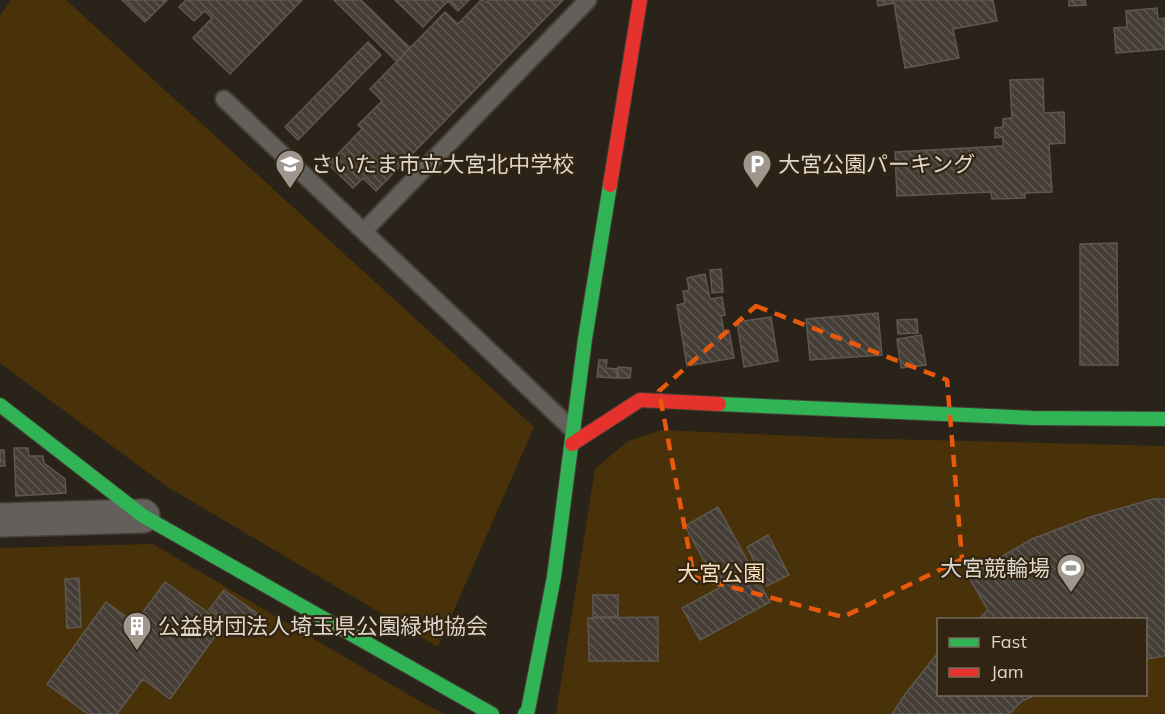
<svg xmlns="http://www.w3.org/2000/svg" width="1165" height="714" font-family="Mulish,'Noto Sans JP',sans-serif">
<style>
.park{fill:#493209;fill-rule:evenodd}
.building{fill:url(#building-back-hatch);stroke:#5f5850;stroke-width:1.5}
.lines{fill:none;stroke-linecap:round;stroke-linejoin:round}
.lane-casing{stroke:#453f37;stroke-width:20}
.street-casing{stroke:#453f37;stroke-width:36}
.fast-casing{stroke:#453f37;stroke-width:16}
.jam-casing{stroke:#453f37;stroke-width:16}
.lane{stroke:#63605c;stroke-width:16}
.street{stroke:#63605c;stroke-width:33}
.fast{stroke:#30b455;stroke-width:14}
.jam{stroke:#e5322d;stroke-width:14}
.marked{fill:none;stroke:#e8590c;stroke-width:4.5;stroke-dasharray:12 8;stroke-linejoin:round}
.labels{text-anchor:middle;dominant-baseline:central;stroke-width:4.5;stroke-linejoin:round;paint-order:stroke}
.poi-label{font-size:22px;fill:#ded6cb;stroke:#312412;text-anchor:start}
.park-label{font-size:22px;fill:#f7debb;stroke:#312412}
</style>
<defs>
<pattern id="building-back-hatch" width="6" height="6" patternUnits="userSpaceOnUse" patternTransform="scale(1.5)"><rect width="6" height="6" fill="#443e36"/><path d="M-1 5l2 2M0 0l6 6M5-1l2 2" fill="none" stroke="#5f5952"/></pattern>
</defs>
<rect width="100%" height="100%" fill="#2a2319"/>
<!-- park -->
<path class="park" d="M11,0H66L534,427L438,647L166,486L0,363V16Z
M662,430L843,438L1165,446V714H556L595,469L628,441ZM938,620H1146V694H938Z
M153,544L421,702L444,714H0V548Z"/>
<!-- building -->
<path class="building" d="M122,0H167L145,22Z
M186,0H225L228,2L230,0H302L230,74L193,38L212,18L205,11L194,21L179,7Z
M334,0H361L410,48L397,62Z
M395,0H469L458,11L448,1L423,27Z
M481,0L487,2L488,0H563L376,191L363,178L353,188L328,164L362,129L358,125L382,101L370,89L445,12L458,24Z
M877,0H993L997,21L953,29L959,58L905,68L894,3L878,6Z
M1069,0H1085L1086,5L1069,6Z
M1157,8L1158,19L1165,18V49L1116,53L1114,28L1127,27L1126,11Z
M368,42L381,55L298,140L285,127Z
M1043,79L1044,113L1064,112L1065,143L1049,144L1052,192L1025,193V198L992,199L991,192L897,196L895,152L1003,146V137L995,138V128L1003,127V119L1012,118L1010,80Z
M1117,243L1118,365H1080V244Z
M721,269L723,292L712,293L710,270Z
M705,274L710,299L722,297L725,315L721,316L724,332L729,330L734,358L687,366L677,305L685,303L683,291L689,290L687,278Z
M878,313L882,355L810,360L806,319Z
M771,317L778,361L744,367L737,322Z
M917,319L918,333L898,334L897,320Z
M921,335L926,365L901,368L897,339Z
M599,360H607L606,368L617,369V378L597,377Z
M618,367L631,368L630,378H618Z
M14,448H28L29,456H43L44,463L65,479L66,493L16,496Z
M0,450H4L5,466H0Z
M1153,499H1165V656L1146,659V620H978L988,610L968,576L1032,539L1090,517Z
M718,507L770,602L700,640L682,608L719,588L685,526Z
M768,535L789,575L767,586L747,547Z
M79,578L81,627L67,628L65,579Z
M165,582L224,624L170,699L143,679L117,714H88L47,684L106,602L135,623Z
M224,590L257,613L242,633L209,610Z
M593,595H618V617H593Z
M658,617V661H589L588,618Z
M938,653V694H1038L1022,701L1009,714H892L906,693Z"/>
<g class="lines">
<!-- lane casing -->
<g class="lane-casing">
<path id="lane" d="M224,99L573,430
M364,231L588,0"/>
</g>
<!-- street casing -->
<g class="street-casing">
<path id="street" d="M0,520L143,516"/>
</g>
<!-- fast casing -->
<g class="fast-casing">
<path id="fast" d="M719,404L1033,418L1165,419
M0,405L143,516L492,714
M525,714L528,710L554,577L585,339L610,185"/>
</g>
<!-- jam casing -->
<g class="jam-casing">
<path id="jam" d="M610,185L640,0
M572,444L640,400L719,404"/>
</g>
<!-- lane -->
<use href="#lane" class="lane"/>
<!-- street -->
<use href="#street" class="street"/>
<!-- fast -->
<use href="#fast" class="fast"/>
<!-- jam -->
<use href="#jam" class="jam"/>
</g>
<!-- marked area -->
<path class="marked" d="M756,306L947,380L962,559L843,617L694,577L659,391Z"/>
<!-- icons -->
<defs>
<g id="school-pin" transform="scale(1.5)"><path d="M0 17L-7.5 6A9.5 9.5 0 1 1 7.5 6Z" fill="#9f978d" stroke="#312412"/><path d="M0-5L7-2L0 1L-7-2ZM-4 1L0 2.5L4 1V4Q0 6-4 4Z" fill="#fff"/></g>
<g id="parking-pin" transform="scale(1.5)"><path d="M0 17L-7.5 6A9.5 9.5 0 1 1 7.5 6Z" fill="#9f978d" stroke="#312412"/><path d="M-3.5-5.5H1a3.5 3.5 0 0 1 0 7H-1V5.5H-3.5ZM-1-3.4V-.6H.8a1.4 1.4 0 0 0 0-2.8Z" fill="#fff"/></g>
<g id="stadium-pin" transform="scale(1.5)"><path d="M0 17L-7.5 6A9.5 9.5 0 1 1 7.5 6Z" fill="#9f978d" stroke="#312412"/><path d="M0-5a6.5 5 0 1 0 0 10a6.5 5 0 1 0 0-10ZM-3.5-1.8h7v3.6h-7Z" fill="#fff"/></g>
<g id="building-pin" transform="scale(1.5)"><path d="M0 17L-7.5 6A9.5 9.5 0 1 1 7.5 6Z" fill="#9f978d" stroke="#312412"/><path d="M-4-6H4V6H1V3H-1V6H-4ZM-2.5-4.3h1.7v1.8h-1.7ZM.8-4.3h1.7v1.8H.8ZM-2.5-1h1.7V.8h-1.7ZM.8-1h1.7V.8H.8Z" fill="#fff"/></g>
</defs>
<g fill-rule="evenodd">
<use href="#school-pin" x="290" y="164"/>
<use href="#parking-pin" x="757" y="164"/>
<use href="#stadium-pin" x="1071" y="568"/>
<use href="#building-pin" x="137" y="626"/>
</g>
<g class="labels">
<!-- poi labels -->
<g class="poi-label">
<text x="311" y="164">さいたま市立大宮北中学校</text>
<text x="778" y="164">大宮公園パーキング</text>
<text x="1050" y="568" text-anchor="end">大宮競輪場</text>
<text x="158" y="626">公益財団法人埼玉県公園緑地協会</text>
</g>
<!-- park labels -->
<g class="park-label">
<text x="721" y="573">大宮公園</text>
</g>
</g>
<!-- legend -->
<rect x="937" y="618" width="210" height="78" fill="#312412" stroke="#766b5c" stroke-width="1.5"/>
<rect x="949" y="638" width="30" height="9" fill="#30b455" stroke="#766b5c" stroke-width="1.5"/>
<text x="991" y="648" font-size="18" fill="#ded6cb">Fast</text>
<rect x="949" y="668" width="30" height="9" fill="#e5322d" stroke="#766b5c" stroke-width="1.5"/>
<text x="991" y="678" font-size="18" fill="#ded6cb">Jam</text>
</svg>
